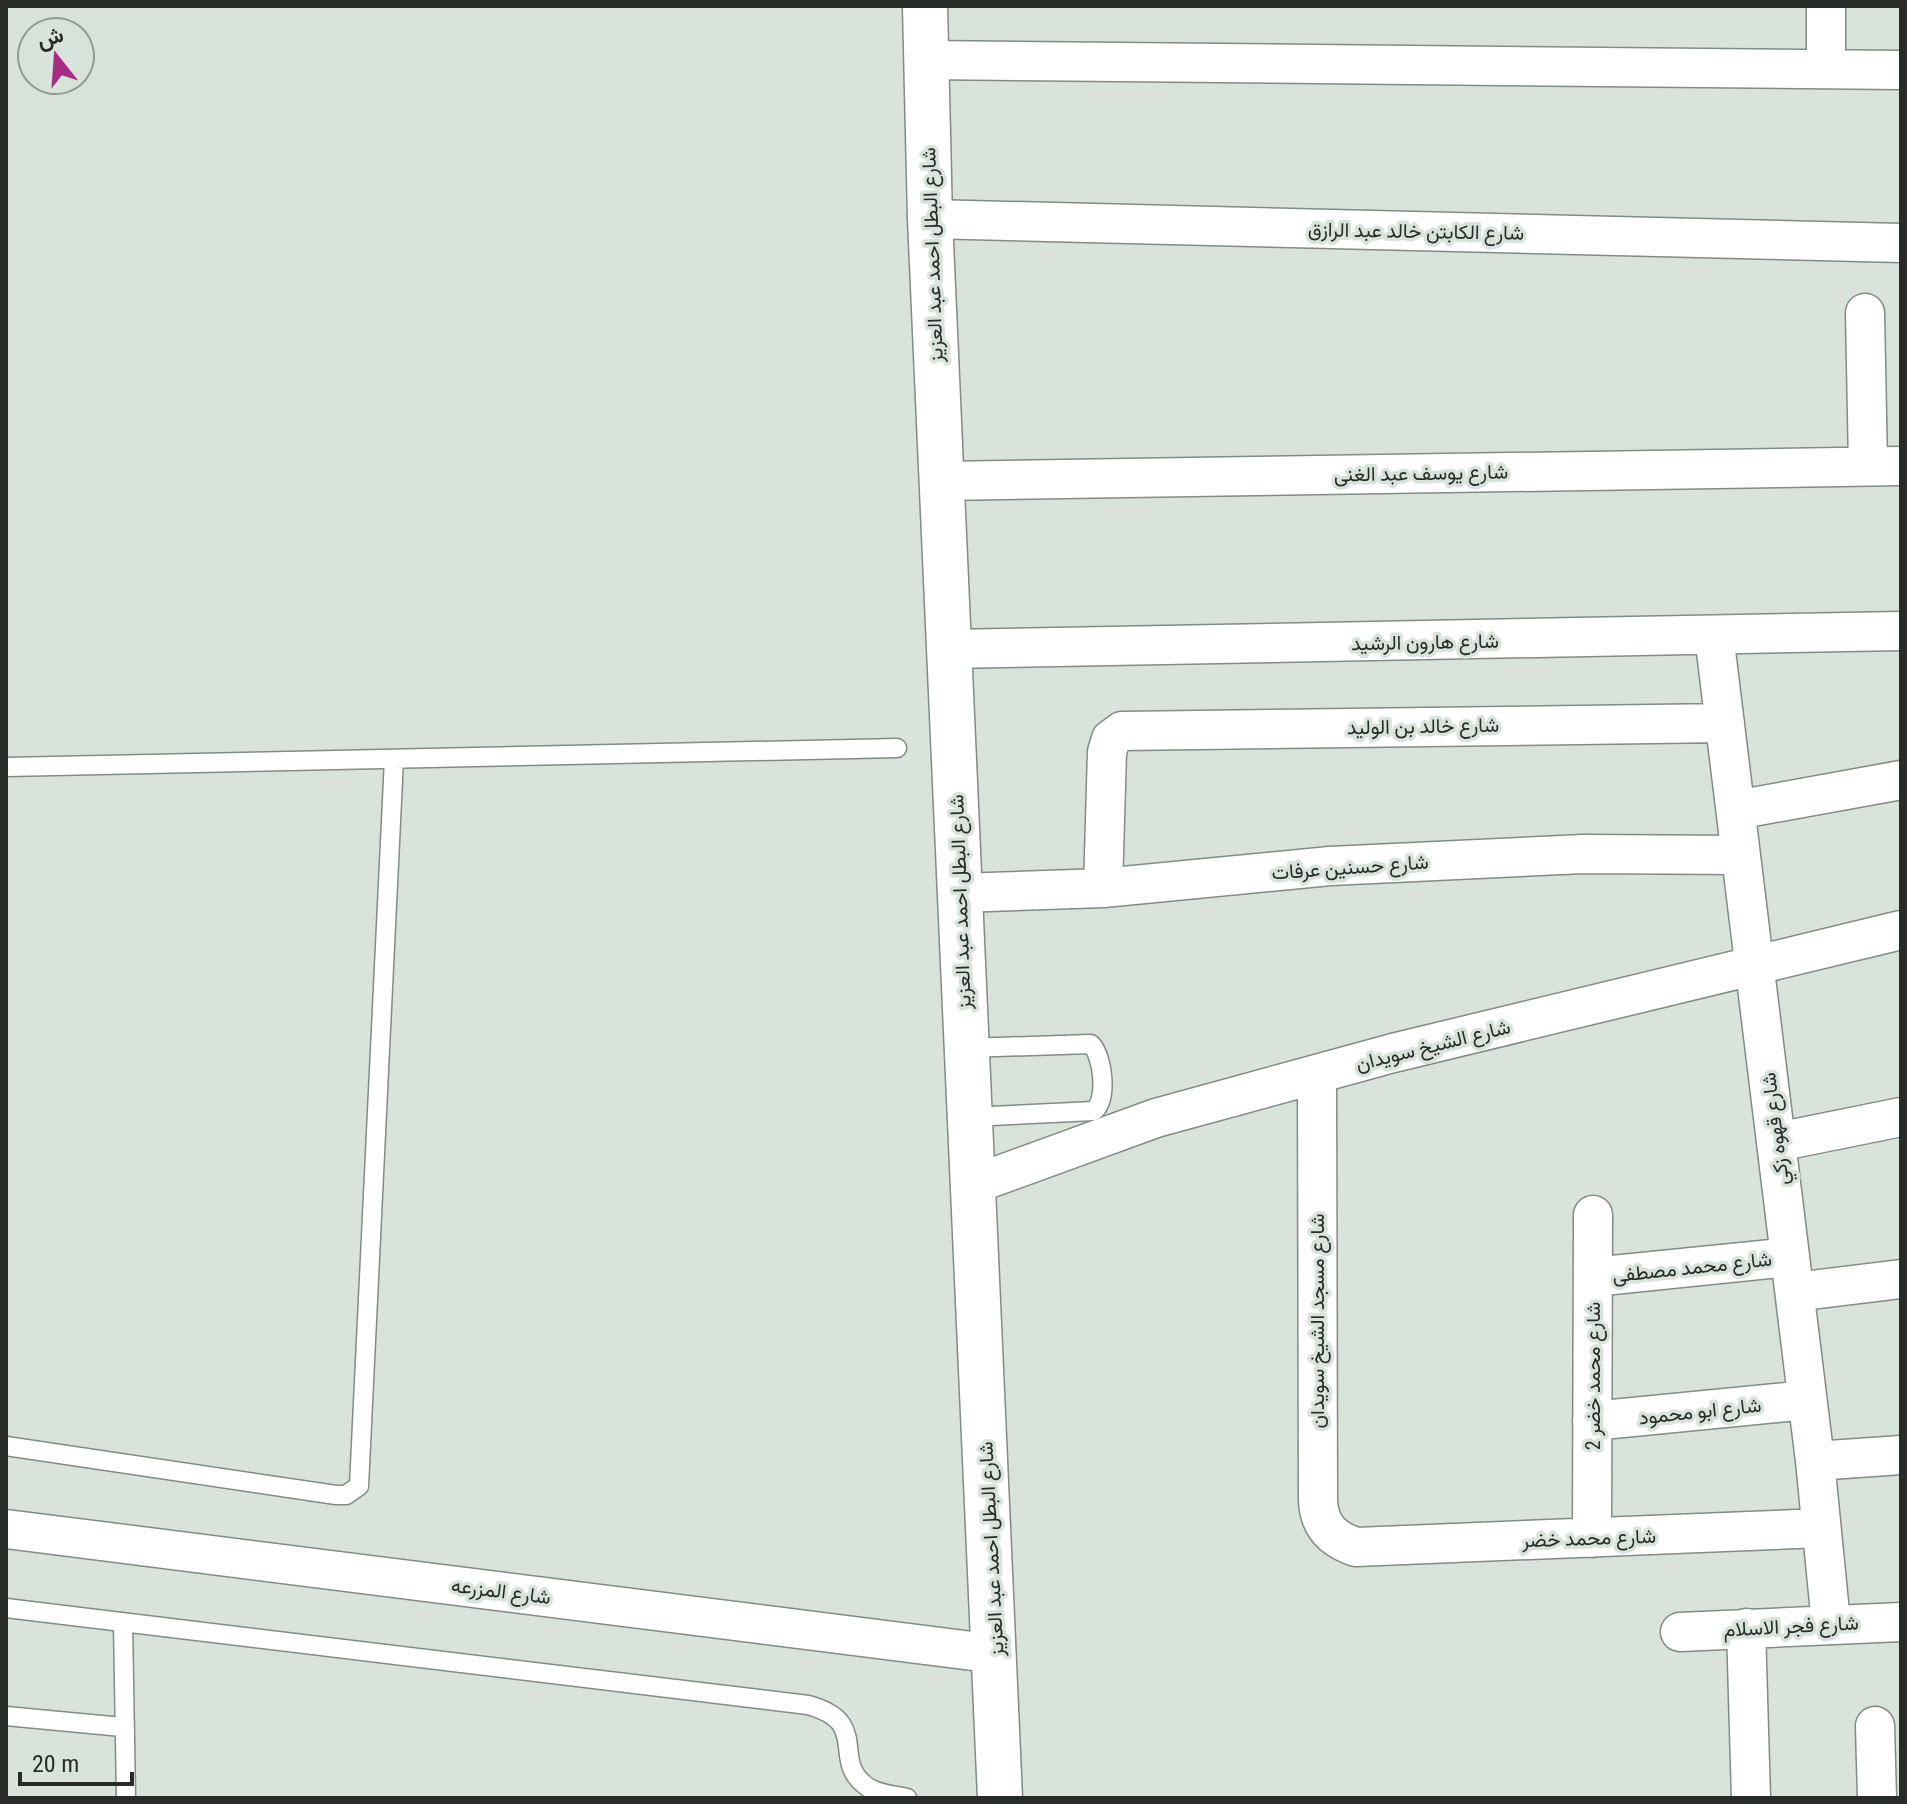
<svg xmlns="http://www.w3.org/2000/svg" width="1907" height="1804" font-family="'Roboto Condensed',Vazirmatn,sans-serif">
<style>
.lines{fill:none;stroke-linecap:round;stroke-linejoin:round}
.lane-casing{stroke:#828b85;stroke-width:21}
.street-casing{stroke:#828b85;stroke-width:41}
.secondary-casing{stroke:#828b85;stroke-width:47}
.lane{stroke:#fff;stroke-width:18}
.street{stroke:#fff;stroke-width:38}
.secondary{stroke:#fff;stroke-width:44}
.labels{text-anchor:middle;dominant-baseline:central;stroke-width:7;stroke-linejoin:round;paint-order:stroke}
.street-label{font-size:20px;fill:#282c29;stroke:#d8e3dc}
</style>
<rect width="100%" height="100%" fill="#d8e3dc"/>
<g class="lines">
<!-- lane casing -->
<g class="lane-casing">
<path id="lane" d="M6,767L897,748
M966,1048L1091,1044C1103,1056 1108,1099 1094,1111L969,1117
M6,1446L336,1495H346L359,1486L394,759
M6,1608L808,1705C871,1722 831,1759 865,1785C875,1794 893,1795 907,1798
M123,1622L126,1798
M6,1716L122,1727"/>
</g>
<!-- street casing -->
<g class="street-casing">
<path id="street" d="M926,60L1901,70
M1826,67V6
M930,219L1901,243
M1865,313L1868,466
M942,481L1901,466
M1714,635L1815,1461L1831,1623
M949,649L1901,631
M1736,810L1901,780
M1103,888L1107,752L1111,739L1122,731L1725,723
M959,893L1103,888L1330,866L1583,854L1741,855
M1317,1074L1318,1500C1319,1526 1332,1539 1356,1547L1821,1528
M1777,1142L1901,1117
M972,1185L1156,1118L1393,1053L1901,930
M1593,1277L1790,1257
M1795,1292L1901,1279
M1592,1421L1807,1400
M1815,1461L1901,1455
M6,1529L996,1654
M1592,1538L1593,1215
M1746,1628L1751,1798
M1680,1632L1901,1622
M1875,1726L1877,1798"/>
</g>
<!-- secondary casing -->
<g class="secondary-casing">
<path id="secondary" d="M925,6L930,219L1000,1798"/>
</g>
<!-- lane -->
<use href="#lane" class="lane"/>
<!-- street -->
<use href="#street" class="street"/>
<!-- secondary -->
<use href="#secondary" class="secondary"/>
</g>
<g class="labels">
<!-- street labels -->
<g class="street-label">
<text transform="translate(1416 231) rotate(1)">شارع الكابتن خالد عبد الرازق</text>
<text transform="translate(932 255) rotate(-92)">شارع البطل احمد عبد العزيز</text>
<text transform="translate(1421 473) rotate(-1)">شارع يوسف عبد الغنى</text>
<text transform="translate(1425 642) rotate(-1)">شارع هارون الرشيد</text>
<text transform="translate(1423 726) rotate(-1)">شارع خالد بن الوليد</text>
<text transform="translate(1350 867) rotate(-4)">شارع حسنين عرفات</text>
<text transform="translate(960 902) rotate(-92)">شارع البطل احمد عبد العزيز</text>
<text transform="translate(1433 1045) rotate(-14)">شارع الشيخ سويدان</text>
<text transform="translate(1775 1129) rotate(-97)">شارع قهوه زكي</text>
<text transform="translate(1692 1267) rotate(-6)">شارع محمد مصطفى</text>
<text transform="translate(1317 1321) rotate(-90)">شارع مسجد الشيخ سويدان</text>
<text transform="translate(1593 1376) rotate(-90)">شارع محمد خضر 2</text>
<text transform="translate(1700 1411) rotate(-6)">شارع ابو محمود</text>
<text transform="translate(1589 1538) rotate(-2)">شارع محمد خضر</text>
<text transform="translate(991 1549) rotate(-93)">شارع البطل احمد عبد العزيز</text>
<text transform="translate(501 1591) rotate(7)">شارع المزرعه</text>
<text transform="translate(1791 1626) rotate(-3)">شارع فجر الاسلام</text>
</g>
</g>
<!-- border -->
<rect width="1907" height="1804" fill="none" stroke="#282c29" stroke-width="16"/>
<!-- north arrow -->
<g transform="translate(56 56) rotate(343)"><circle r="38" fill="#d8e3dc" stroke="#929a94" stroke-width="2"/>
<path d="M0-6L14 30L0 20L-14 30Z" fill="#a62d83"/>
<text y="-12" font-size="22" font-weight="bold" text-anchor="middle" fill="#282c29">ش</text>
</g>
<!-- scale -->
<path d="M20 1772v12h112v-12" fill="none" stroke="#282c29" stroke-width="4"/>
<text x="32" y="1772" font-size="24" fill="#282c29" stroke="#d8e3dc" stroke-width="6" paint-order="stroke">20 m</text>
</svg>
